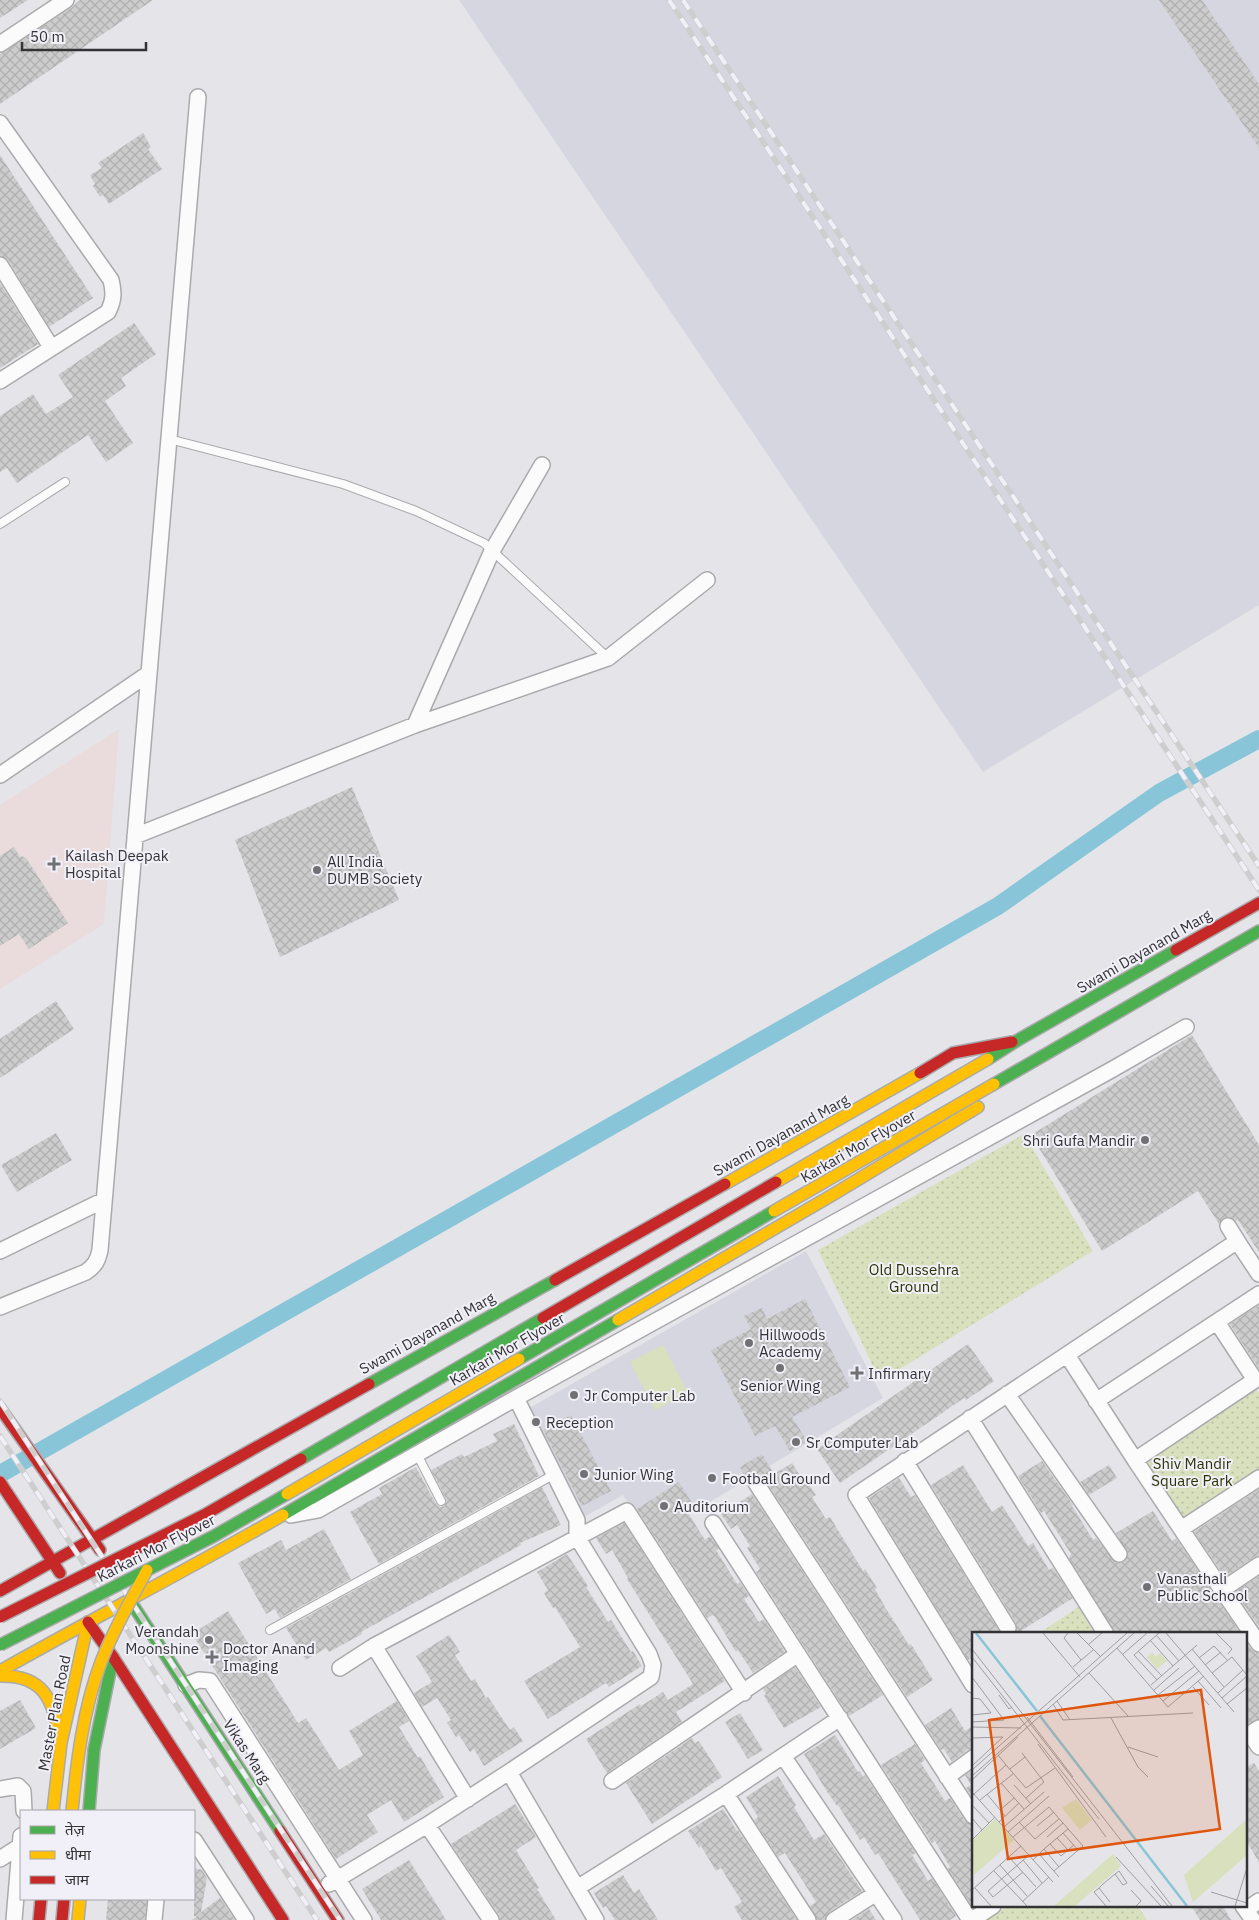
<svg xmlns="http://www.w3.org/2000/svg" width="1259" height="1920" font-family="'IBM Plex Sans','Noto Sans Devanagari',sans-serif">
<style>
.built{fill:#d6d6e0}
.medical{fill:#eadbdc}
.grass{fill:#d8e0bd}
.park{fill:url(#park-dots)}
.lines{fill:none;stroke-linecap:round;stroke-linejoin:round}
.canal{stroke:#89c5d8;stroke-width:18}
.building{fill:url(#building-cross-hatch)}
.lane-casing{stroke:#aaaaad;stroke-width:10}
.street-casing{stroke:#aaaaad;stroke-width:18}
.fast-casing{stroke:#aaaaad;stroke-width:14}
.slow-casing{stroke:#aaaaad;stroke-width:14}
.jam-casing{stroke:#aaaaad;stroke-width:14}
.lane{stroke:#fbfbfc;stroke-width:8}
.street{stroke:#fbfbfc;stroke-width:15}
.fast{stroke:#4caf50;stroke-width:11}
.slow{stroke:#ffc107;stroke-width:11}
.jam{stroke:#c62828;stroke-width:11}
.rail-casing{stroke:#cececf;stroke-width:5.5}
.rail{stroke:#f1f0f8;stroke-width:4;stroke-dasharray:11;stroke-linecap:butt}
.fast-bridge-casing{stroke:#aaaaad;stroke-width:14;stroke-linecap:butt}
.slow-bridge-casing{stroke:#aaaaad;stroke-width:14;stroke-linecap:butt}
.jam-bridge-casing{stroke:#aaaaad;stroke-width:14;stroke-linecap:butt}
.fast-bridge{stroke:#4caf50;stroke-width:11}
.slow-bridge{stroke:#ffc107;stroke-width:11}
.jam-bridge{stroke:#c62828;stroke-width:11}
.poi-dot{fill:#717174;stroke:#f1f0f8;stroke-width:2}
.labels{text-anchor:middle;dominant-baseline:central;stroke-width:4;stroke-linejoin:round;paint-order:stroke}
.poi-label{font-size:15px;fill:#333235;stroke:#f1f0f8;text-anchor:start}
.street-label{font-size:15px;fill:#333235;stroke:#f1f0f8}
.park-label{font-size:15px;fill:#2c3300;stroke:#f1f0f8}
.inset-river{fill:none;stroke:#89c5d8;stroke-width:2.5}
.inset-road{fill:none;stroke:#9e9da1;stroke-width:1}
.view{fill:#df570e;fill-opacity:0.15;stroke:#df570e;stroke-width:2.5}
.inset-edge{fill:none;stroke:#333235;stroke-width:2.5}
</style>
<defs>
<pattern id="park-dots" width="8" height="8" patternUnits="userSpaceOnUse" patternTransform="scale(1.25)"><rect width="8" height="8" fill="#d8e0bd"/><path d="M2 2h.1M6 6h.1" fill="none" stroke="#bac1a3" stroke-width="1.8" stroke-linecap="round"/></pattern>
<pattern id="building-cross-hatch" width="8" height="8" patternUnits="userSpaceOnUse" patternTransform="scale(1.25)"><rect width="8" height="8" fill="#cdcccd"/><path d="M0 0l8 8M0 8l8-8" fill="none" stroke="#b0b0b1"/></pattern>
</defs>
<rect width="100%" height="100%" fill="#e5e5e9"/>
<!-- built -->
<path class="built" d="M459,0H1259V605L983,772Z
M806,1251L883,1398L648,1539L623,1495L584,1517L524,1411Z"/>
<!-- medical -->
<path class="medical" d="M119,729L104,924L0,989V805Z"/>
<!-- grass -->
<path class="grass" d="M663,1345L688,1393L655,1410L630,1362Z"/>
<!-- park -->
<path class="park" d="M1024,1134L1093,1251L880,1381L818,1250Z
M1255,1388L1259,1393V1472L1182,1522L1141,1460Z
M1080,1606L1097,1634H1038Z
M1007,1906H1138L1147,1920H985Z"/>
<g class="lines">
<!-- canal -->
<path class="canal" d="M0,1474L998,906L1159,793L1259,739"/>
</g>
<!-- building -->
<path class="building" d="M0,0H28L0,18Z
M80,0H153L0,104V54L71,8Z
M1159,0H1202L1259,84V148Z
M143,133L151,147L148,149L162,169L109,204L103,195L100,197L93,186L95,184L90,175L102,168L98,163Z
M0,155L93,298L49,327L8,260L0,256Z
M0,283L38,344L0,368Z
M134,323L156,354L121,378L126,386L105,401L133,443L106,462L88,435L17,483L7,468L0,472V416L33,394L46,414L73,397L58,375Z
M352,787L399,900L280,957L235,840Z
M14,847L20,857L22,856L26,858L68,923L29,949L19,934L0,946V856Z
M56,1001L74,1029L0,1078V1039Z
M1192,1035L1259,1145V1252L1238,1220L1236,1221L1227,1217L1223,1218L1219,1224L1198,1191L1102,1251L1031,1135Z
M56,1133L72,1160L17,1192L1,1165Z
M805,1299L850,1387L792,1417L807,1441L790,1451L775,1426L755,1436L711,1350L751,1329L744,1316L762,1308L767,1319Z
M1259,1305V1369L1230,1324Z
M968,1344L994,1381L966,1400L964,1398L840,1483L817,1449Z
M571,1415L611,1491L582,1506L543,1430Z
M514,1424L539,1476L379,1564L350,1512L382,1494L379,1488L416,1467L436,1504L440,1507L444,1506L446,1499L431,1470L462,1454L464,1457L497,1441L493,1434Z
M762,1454L774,1474L792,1463L805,1483L807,1482L816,1495L812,1497L826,1519L830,1517L863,1571L865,1569L877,1588L875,1589L885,1607L909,1645L911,1644L933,1680L907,1697L764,1478L760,1474H755L751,1475L747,1480L740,1467Z
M1042,1461L1073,1505L1072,1506L1093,1540L1096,1538L1116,1563L1124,1562L1128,1554L1116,1533L1153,1511L1172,1541L1176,1538L1241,1634H1115L1069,1558L1071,1554L1044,1511L1041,1513L1018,1476Z
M963,1465L992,1512L1002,1505L1028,1546L1033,1543L1049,1570L1053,1568L1073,1598L1016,1634V1623L931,1485Z
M1109,1465L1117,1478L1089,1495L1080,1482Z
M899,1478L911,1497L915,1495L1001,1634H973V1657L968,1660L869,1498Z
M679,1482L692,1503L685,1508L705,1540L710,1536L719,1549L716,1550L737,1584L740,1582L749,1596L744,1599L759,1622L764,1619L785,1652L753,1673L738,1650L736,1652L715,1617L713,1615L707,1618L637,1509Z
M542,1487L561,1525L520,1543L521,1545L379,1622L361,1632L362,1634L329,1652L326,1648L306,1660L286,1628Z
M1259,1489V1556L1254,1557L1225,1577L1194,1532Z
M752,1494L883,1695L849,1716L756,1572L760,1569L747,1548L750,1546L737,1525L731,1529L721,1514Z
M624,1523L725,1681L676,1712L682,1722L607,1773L586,1739L640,1704L641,1706L663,1692L668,1700L693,1684L627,1579L628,1578L612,1550L606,1554L596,1538Z
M324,1529L351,1579L280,1618L275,1609L266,1614L238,1563L281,1540L286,1550Z
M567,1554L588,1586L586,1587L608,1622L611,1620L631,1652L633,1651L642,1666L609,1687L606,1683L548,1719L524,1681L580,1647L555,1607L553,1608L544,1593L548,1590L537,1572Z
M1259,1576V1627L1235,1592Z
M228,1611L298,1723L306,1718L339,1770L363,1755L349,1731L397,1701L409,1721L399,1727L418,1758L420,1756L444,1797L404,1822L391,1800L367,1815L378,1832L336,1859L192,1634Z
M449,1635L460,1652L455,1655L471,1681L475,1679L486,1698L488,1697L510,1730L514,1727L523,1741L484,1766L474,1749L470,1752L459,1735L456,1737L447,1723L451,1720L437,1698L422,1707L414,1693L432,1682L416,1656Z
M1245,1641L1252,1650L1259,1653V1719L1245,1726Z
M795,1667L821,1707L784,1728L764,1696L766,1694L763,1689Z
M20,1700L36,1728L0,1749V1711Z
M951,1708L965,1731L973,1726V1749L967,1750L952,1762L944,1749L941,1750L925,1725Z
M740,1713L763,1750L748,1759L725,1722Z
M835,1735L858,1772L860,1771L863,1777L865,1775L916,1853L912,1855L928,1881L932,1878L956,1916L950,1920H920L878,1853L875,1855L864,1837L860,1840L838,1805L837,1806L826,1790L804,1754Z
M692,1738L695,1743L699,1741L722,1777L652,1824L626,1783Z
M915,1744L925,1760L921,1763L945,1801L950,1798L965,1821L973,1825L972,1906L948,1869L950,1867L935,1841L932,1843L881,1765Z
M1254,1763L1259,1771V1862L1245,1839V1768Z
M973,1770V1798L966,1788L971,1785L965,1775Z
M778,1776L796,1805L794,1807L814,1840L824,1834L862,1891L829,1912L825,1920H817L810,1906L816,1902L785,1853L778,1857L754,1820L758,1817L746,1797Z
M515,1804L536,1837L516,1850L539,1888L537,1889L556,1920H500L499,1915L451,1844Z
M723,1809L737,1831L738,1830L797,1920H742L734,1907L742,1902L721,1868L716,1871L701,1846L699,1848L688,1831Z
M409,1860L440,1910L446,1920H381L362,1889Z
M194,1868L202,1870L207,1878L201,1912L220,1898L235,1920H192L197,1916H194Z
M623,1875L634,1893L639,1889L658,1920H615L606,1906L603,1908L594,1893Z
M108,1899H147L145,1920H106Z
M1191,1906H1223L1231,1920H1200Z
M869,1909L876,1920H852Z"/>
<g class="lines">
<!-- lane casing -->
<g class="lane-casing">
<path id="lane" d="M169,439L343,484L416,511L484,543L608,658
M0,524L65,482
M417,1454L441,1501
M270,1630L555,1474"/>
</g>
<!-- street casing -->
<g class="street-casing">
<path id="street" d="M0,44L66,0
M0,123L111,280C114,292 114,300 108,312L0,381
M0,265L51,347
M415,725L492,551L542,465
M0,775L148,674
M135,836L415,725L608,658L707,580
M1228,1226L1241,1247
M0,1251L104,1200
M0,1307L86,1272C95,1266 98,1260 100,1250L198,97
M1067,1355L1135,1460L1255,1380L1217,1322
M1007,1394L1119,1554
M1096,1401L1259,1294
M970,1418L1106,1634
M1135,1460L1222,1590
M905,1461L1008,1628
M756,1483L973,1816
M291,1515L318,1510L516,1398L1113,1069L1186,1027
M713,1523L970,1920
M1181,1529L1259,1478
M1259,1565L1222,1590L1259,1644
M374,1646L468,1799
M340,1668L374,1646L627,1511L744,1693
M186,1685L199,1680L210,1681L364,1920
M973,1685L856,1495L1230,1246L1236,1244L1241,1247L1259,1274
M1250,1734L1259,1747
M1245,1737L1259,1728
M783,1756L894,1920
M509,1772L596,1920
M947,1777L973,1758
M612,1781L798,1654
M0,1789L18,1786L23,1791L24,1811
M726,1794L808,1920
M427,1825L509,1772L651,1677L653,1665L649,1654L577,1537V1520L516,1398
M194,1840L246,1920
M0,1859L20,1846
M329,1884L427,1825L491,1920
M577,1888L726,1794L840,1718
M1243,1906L1253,1920
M1246,1910L1259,1901
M14,1920L21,1836
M154,1920L156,1899
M834,1920L875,1894
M972,1920L993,1906"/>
</g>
<!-- fast casing -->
<g class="fast-casing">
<path id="fast" d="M988,1059L1018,1040L1176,950
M994,1084L1259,931
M369,1384L555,1280
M283,1515L618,1320
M129,1599L280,1831
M89,1811L94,1750L113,1657"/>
</g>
<!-- slow casing -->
<g class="slow-casing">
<path id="slow" d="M725,1184L920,1073
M618,1320L834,1194L978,1107
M0,1671C94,1618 189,1569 283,1515
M0,1676C44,1675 52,1699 60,1737
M53,1811L61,1743L88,1622
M78,1920L80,1899"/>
</g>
<!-- jam casing -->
<g class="jam-casing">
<path id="jam" d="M1176,950L1259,903
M920,1073L953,1053L1012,1042
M555,1280L725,1184
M0,1408L100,1550
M0,1482L60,1573
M0,1591L369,1384
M88,1622L113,1657L283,1920
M280,1831L338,1920
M39,1920L41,1899
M62,1920L64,1899"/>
</g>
<!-- lane -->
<use href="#lane" class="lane"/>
<!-- street -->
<use href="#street" class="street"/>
<!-- fast -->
<use href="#fast" class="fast"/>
<!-- slow -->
<use href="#slow" class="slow"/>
<!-- jam -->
<use href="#jam" class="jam"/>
<!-- rail casing -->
<g class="rail-casing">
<path id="rail" d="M669,0L1259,890
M683,0L1259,866
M0,1401L340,1920
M0,1436L317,1920"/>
</g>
<!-- rail -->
<use href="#rail" class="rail"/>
<!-- fast-bridge casing -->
<g class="fast-bridge-casing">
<path id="fast-bridge" d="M519,1359L774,1211
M301,1459L543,1318
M0,1645L214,1536L287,1494"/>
</g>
<!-- slow-bridge casing -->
<g class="slow-bridge-casing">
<path id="slow-bridge" d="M776,1182L988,1059
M774,1211L994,1084
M287,1494L519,1359
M72,1811C77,1760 83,1710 101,1662C113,1630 131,1600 147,1570"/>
</g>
<!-- jam-bridge casing -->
<g class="jam-bridge-casing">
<path id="jam-bridge" d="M543,1318L776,1182
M0,1617L204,1515L301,1459"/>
</g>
<!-- fast-bridge -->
<use href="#fast-bridge" class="fast-bridge"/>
<!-- slow-bridge -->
<use href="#slow-bridge" class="slow-bridge"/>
<!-- jam-bridge -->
<use href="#jam-bridge" class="jam-bridge"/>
</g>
<!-- markers -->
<g class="poi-dot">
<path d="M51.5 856.5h5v5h5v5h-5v5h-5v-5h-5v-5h5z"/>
<circle cx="317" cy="870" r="5"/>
<circle cx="1145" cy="1140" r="5"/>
<circle cx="749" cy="1343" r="5"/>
<circle cx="780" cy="1368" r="5"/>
<path d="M854.5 1365.5h5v5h5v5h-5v5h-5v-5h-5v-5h5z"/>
<circle cx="574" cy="1395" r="5"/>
<circle cx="536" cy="1422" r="5"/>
<circle cx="796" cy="1442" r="5"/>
<circle cx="584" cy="1474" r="5"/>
<circle cx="712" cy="1478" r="5"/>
<circle cx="664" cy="1506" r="5"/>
<circle cx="1147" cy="1587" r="5"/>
<circle cx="209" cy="1640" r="5"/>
<path d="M209.5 1649.5h5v5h5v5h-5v5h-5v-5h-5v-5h5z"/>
</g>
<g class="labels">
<!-- poi labels -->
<g class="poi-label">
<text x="65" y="855">Kailash Deepak<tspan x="65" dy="17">Hospital</tspan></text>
<text x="327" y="861">All India<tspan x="327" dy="17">DUMB Society</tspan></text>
<text x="1135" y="1140" text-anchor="end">Shri Gufa Mandir</text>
<text x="759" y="1334">Hillwoods<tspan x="759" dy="17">Academy</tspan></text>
<text x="868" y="1373">Infirmary</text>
<text x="780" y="1385" text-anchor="middle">Senior Wing</text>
<text x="584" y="1395">Jr Computer Lab</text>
<text x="546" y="1422">Reception</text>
<text x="806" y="1442">Sr Computer Lab</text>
<text x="594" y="1474">Junior Wing</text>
<text x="722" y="1478">Football Ground</text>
<text x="674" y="1506">Auditorium</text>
<text x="1157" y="1578">Vanasthali<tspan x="1157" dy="17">Public School</tspan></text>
<text x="199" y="1631" text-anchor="end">Verandah<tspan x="199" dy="17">Moonshine</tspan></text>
<text x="223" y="1648">Doctor Anand<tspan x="223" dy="17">Imaging</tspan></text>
</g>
<!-- street labels -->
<g class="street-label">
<text transform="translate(1144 951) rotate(-30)">Swami Dayanand Marg</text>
<text transform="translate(781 1135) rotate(-29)">Swami Dayanand Marg</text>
<text transform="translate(858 1146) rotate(-30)">Karkari Mor Flyover</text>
<text transform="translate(427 1333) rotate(-29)">Swami Dayanand Marg</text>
<text transform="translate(507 1349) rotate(-30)">Karkari Mor Flyover</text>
<text transform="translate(156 1548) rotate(-27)">Karkari Mor Flyover</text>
<text transform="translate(54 1713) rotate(-79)">Master Plan Road</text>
<text transform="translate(247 1751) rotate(57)">Vikas Marg</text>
</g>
<!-- park labels -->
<g class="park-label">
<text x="914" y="1269">Old Dussehra<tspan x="914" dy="17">Ground</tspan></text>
<text x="1192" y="1463">Shiv Mandir<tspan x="1192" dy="17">Square Park</tspan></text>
</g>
</g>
<!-- overview -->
<g transform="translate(972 1632)">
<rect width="275" height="275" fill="#e5e5e9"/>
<path d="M275,187V223L221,270L212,243Z" fill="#d8e0bd"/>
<path d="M180,20L184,25L188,21L195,29L185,37L175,25ZM104,167L120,188L108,198L90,176ZM23,187L42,208L2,243L0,209ZM141,222L149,234L103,274H82Z" fill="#d8e0bd"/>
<path class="inset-river" d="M4,1L65,79M68,84L215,274"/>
<path class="inset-road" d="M71,1L108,45M96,1L92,6L109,28M105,1L129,25M194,1L262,80M244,1L260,17L256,22M184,3L207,29M178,8L201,34M116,13L130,1M145,16L196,75L232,44M0,17L200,274M220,17L252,55M166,19L190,44M151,22L175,1M0,25L127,187M227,26L242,14L256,29M233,33L249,20M101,35L121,18M117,41L156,84M240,41L260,25L275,43M0,45L32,88L0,90M185,48L162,23L187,1M226,49L249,76M179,53L225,13M221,55L237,73M182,58L207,36M246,61L271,38M27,63L37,77L40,75M186,63L223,34M0,66L8,67L19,81L0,83M250,66L275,44M85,69L98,88M191,69L227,39M81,72L91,88L221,81M255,72L275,56M55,85L101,145M139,86L166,135L176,145M0,95L49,96M0,106L31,105M66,112L134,205M156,115L186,125M50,121L72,150L54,166M34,133L54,156L83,136M0,134L31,105M38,137L53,125M0,138L155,1M0,144L162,1M0,148L46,105M29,151L52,177M42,153L59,172M0,160L81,250M15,162L33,184M0,164L34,133L26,123M8,168L41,142M0,173L17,191M28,178L42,166M0,186L10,198M27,190L47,171M47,190L63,207L87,187M65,194L82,180M32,195L72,160M96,197L85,206L96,218L102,213M36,200L77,164M91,201L106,218M41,205L77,175L111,214L82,239M75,205L91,191M0,208L23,185M78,212L89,224L96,218M72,217L85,206M67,222L87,245M37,225L64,255M144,225L189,274M51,228L70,251M61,228L72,217L87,235M28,233L55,264M22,239L55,274M51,240L21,265L16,259L57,223M179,254L196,274M3,256L19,274M127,256L138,270M0,258L49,214M159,258L169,269L164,274M239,260L275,271M50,270L77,245M134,274L122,260L127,256L131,252L143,242L147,239L155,251L151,253L143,242M263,274L275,236"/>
<path class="view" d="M229,58L248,197L36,227L17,88Z"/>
<rect width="275" height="275" class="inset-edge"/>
</g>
<!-- legend -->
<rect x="20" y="1810" width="175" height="90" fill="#f1f0f8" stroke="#a5a4aa"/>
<rect x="30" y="1826" width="25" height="8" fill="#4caf50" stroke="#a5a4aa"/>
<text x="65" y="1835" font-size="15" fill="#333235">तेज़</text>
<rect x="30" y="1851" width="25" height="8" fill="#ffc107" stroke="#a5a4aa"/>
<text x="65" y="1860" font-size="15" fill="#333235">धीमा</text>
<rect x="30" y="1876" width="25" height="8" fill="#c62828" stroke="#a5a4aa"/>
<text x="65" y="1885" font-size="15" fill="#333235">जाम</text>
<!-- scale -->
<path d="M22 42v8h124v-8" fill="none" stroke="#333235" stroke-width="2.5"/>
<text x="30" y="42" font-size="15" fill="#333235" stroke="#f1f0f8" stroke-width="4" paint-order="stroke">50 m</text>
</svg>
